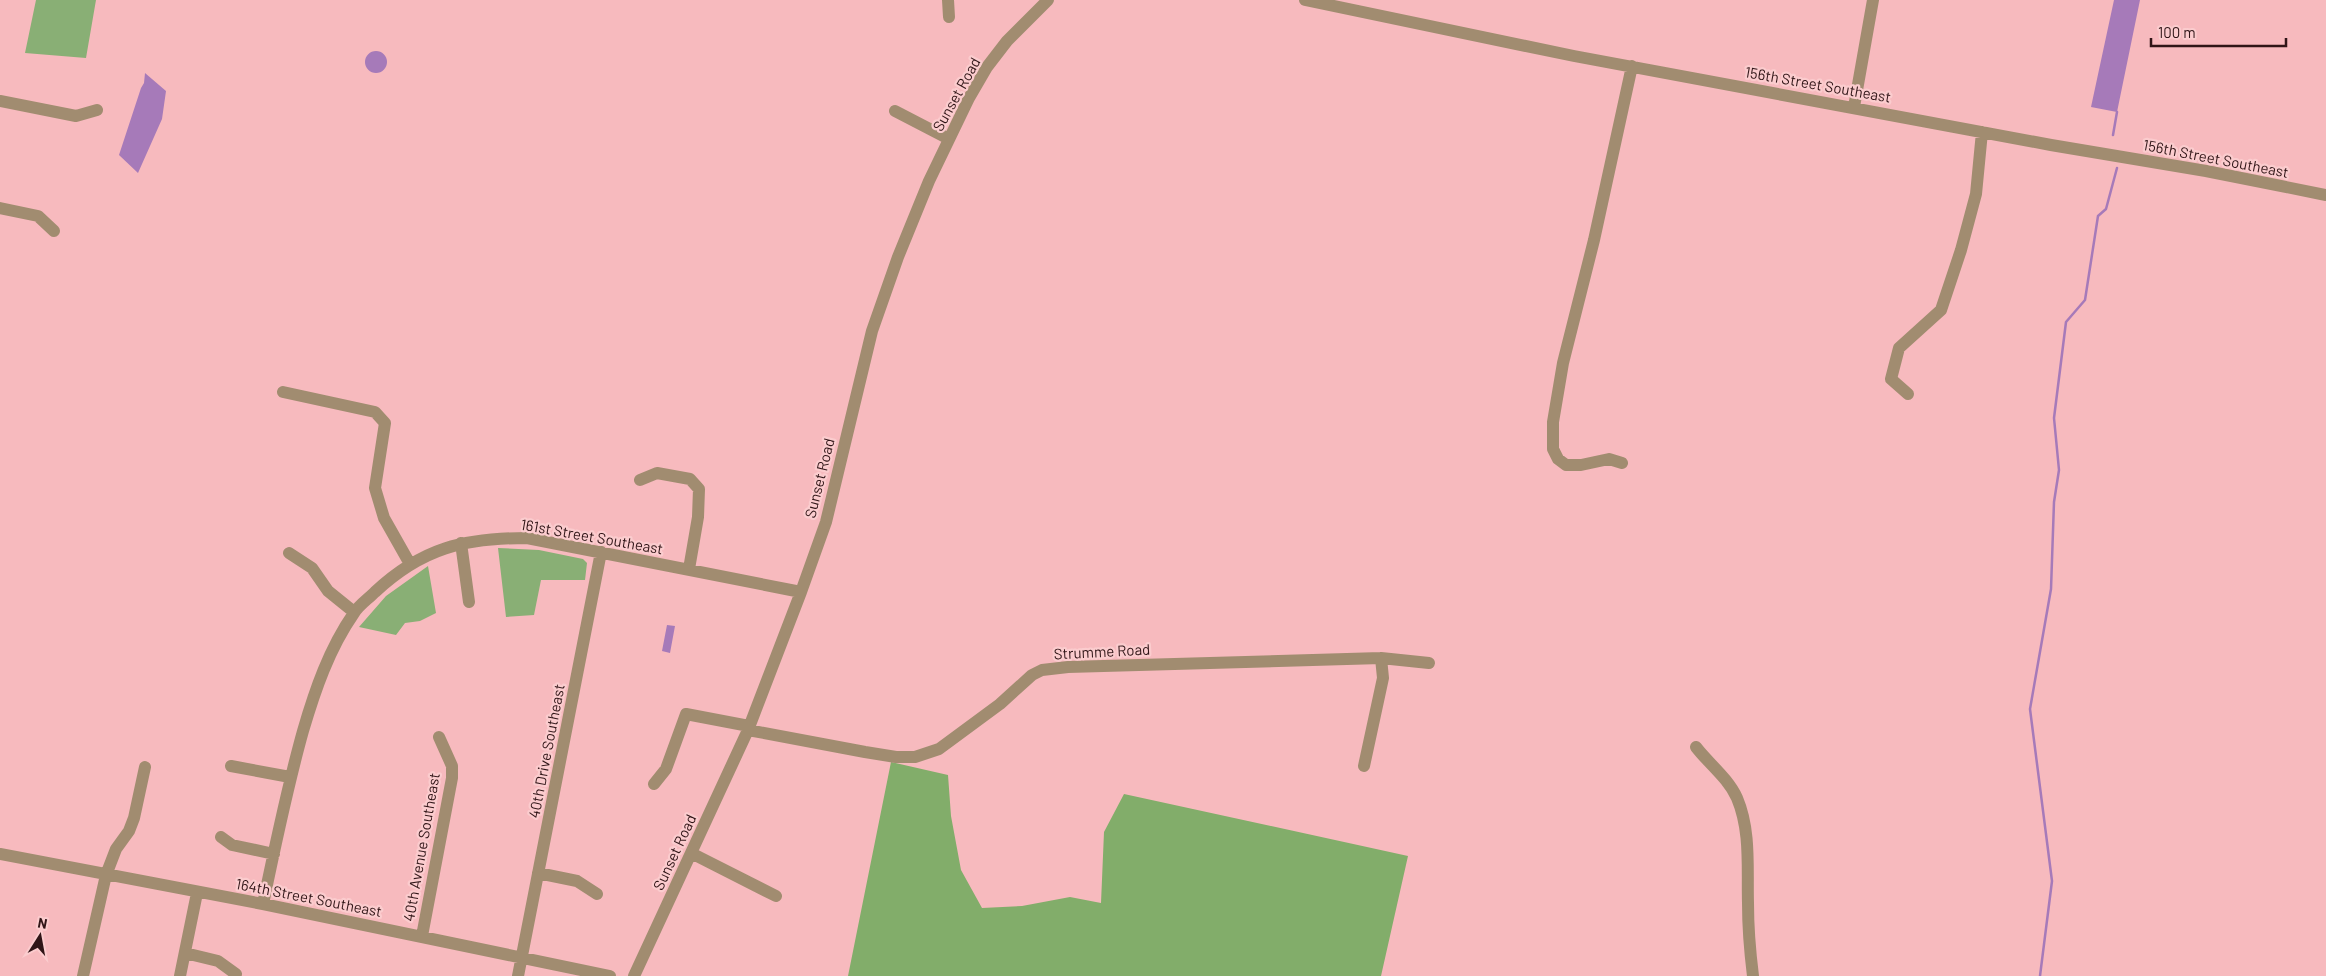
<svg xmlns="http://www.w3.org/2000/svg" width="2326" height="976" font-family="Barlow,sans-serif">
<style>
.green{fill:#89af75}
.forest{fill:#82ad6a}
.water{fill:#a67ab9}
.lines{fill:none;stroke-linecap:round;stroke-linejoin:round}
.stream{stroke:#a67ab9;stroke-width:2.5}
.minor{stroke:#a18c70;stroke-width:12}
.labels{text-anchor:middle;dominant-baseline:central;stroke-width:4.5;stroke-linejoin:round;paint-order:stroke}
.street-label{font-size:15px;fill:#301517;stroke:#fbccce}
</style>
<rect width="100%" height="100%" fill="#f7babe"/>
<!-- green -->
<path class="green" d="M36,0H96L86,58L25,53Z
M498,548L539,550L583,559L587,563L585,580H541L534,615L506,617Z
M428,566L436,613L420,621L405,623L396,635L359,627L386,596Z"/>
<!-- forest -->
<path class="forest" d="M891,762L948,775L951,816L961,870L982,908L1022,906L1070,897L1101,903L1104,832L1124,794L1408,856L1381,976H848Z"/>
<!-- water -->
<path class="water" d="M2114,0H2140L2117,112L2091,107Z
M365 62a11 11 0 1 1 22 0a11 11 0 1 1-22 0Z
M145,73L166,91L162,119L138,173L119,155L141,88L144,83Z
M667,625L675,626L670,653L662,651Z"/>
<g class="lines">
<!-- stream -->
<path class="stream" d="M2113,135L2117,112
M2040,976L2052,881L2030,709L2051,589L2054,502L2059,470L2054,418L2066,322L2085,300L2098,216L2106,209L2117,168"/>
<!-- minor -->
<path class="minor" d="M948,0L949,17
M1305,0L1574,56L2051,145L2206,171L2326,195
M0,101L76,116L97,110
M1854,107L1873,0
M895,111L949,139
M0,208L38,216L54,231
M283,392L375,412L385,423L375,488L384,518L410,564
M1908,394L1891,379L1899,348L1941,310L1961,250L1976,194L1982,132
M1622,463L1609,459L1581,465H1566L1558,459L1553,449V422L1563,363L1594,240L1632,66
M640,480L657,473L690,479L699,489L698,517L689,569
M461,543L469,602
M289,553L312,568L328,591L354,612
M748,730L865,752L896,757H915L939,749L1000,704L1032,675L1042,670L1068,667L1381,658L1429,663
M1696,747C1709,764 1728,778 1737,798C1751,831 1747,868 1748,903C1748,928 1750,952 1753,976
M231,766L290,777
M1364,766L1383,678L1381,658
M654,784L666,769L686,714L749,726
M221,837L232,845L274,854
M691,853L776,896
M0,854L263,904L610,976
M538,873L577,881L597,894
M263,904C275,846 287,788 303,731C315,690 329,649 354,613C359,605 368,599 375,592C422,548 464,538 527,538L801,592
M422,936L452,778V766L439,737
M185,953L218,961L236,974
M83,976L106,875L116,849L129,831L134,818L145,767
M180,976L197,893
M518,976L601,552
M634,976L748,730L801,592L826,522L872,331L898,257L929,181L969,98L987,67L1007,41L1048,0"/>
</g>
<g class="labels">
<!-- street labels -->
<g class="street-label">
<text transform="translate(1818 84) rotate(10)">156th Street Southeast</text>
<text transform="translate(956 94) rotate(-61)">Sunset Road</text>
<text transform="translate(2216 158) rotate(11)">156th Street Southeast</text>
<text transform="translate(819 478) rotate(-76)">Sunset Road</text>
<text transform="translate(592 536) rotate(10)">161st Street Southeast</text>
<text transform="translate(1102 651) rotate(-3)">Strumme Road</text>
<text transform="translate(546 751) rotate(-79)">40th Drive Southeast</text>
<text transform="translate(421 847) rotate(-80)">40th Avenue Southeast</text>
<text transform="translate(674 852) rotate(-65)">Sunset Road</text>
<text transform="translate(309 897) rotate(11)">164th Street Southeast</text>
</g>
</g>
<!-- north arrow -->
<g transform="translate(40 936) rotate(11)" stroke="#fbccce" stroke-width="4" paint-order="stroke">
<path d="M0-4L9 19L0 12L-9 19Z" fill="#301517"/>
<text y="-8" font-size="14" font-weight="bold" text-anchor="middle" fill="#301517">N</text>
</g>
<!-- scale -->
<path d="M2151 38v8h135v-8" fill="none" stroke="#301517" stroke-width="2.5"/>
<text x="2158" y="38" font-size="15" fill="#301517" stroke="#fbccce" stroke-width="4" paint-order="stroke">100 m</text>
</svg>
